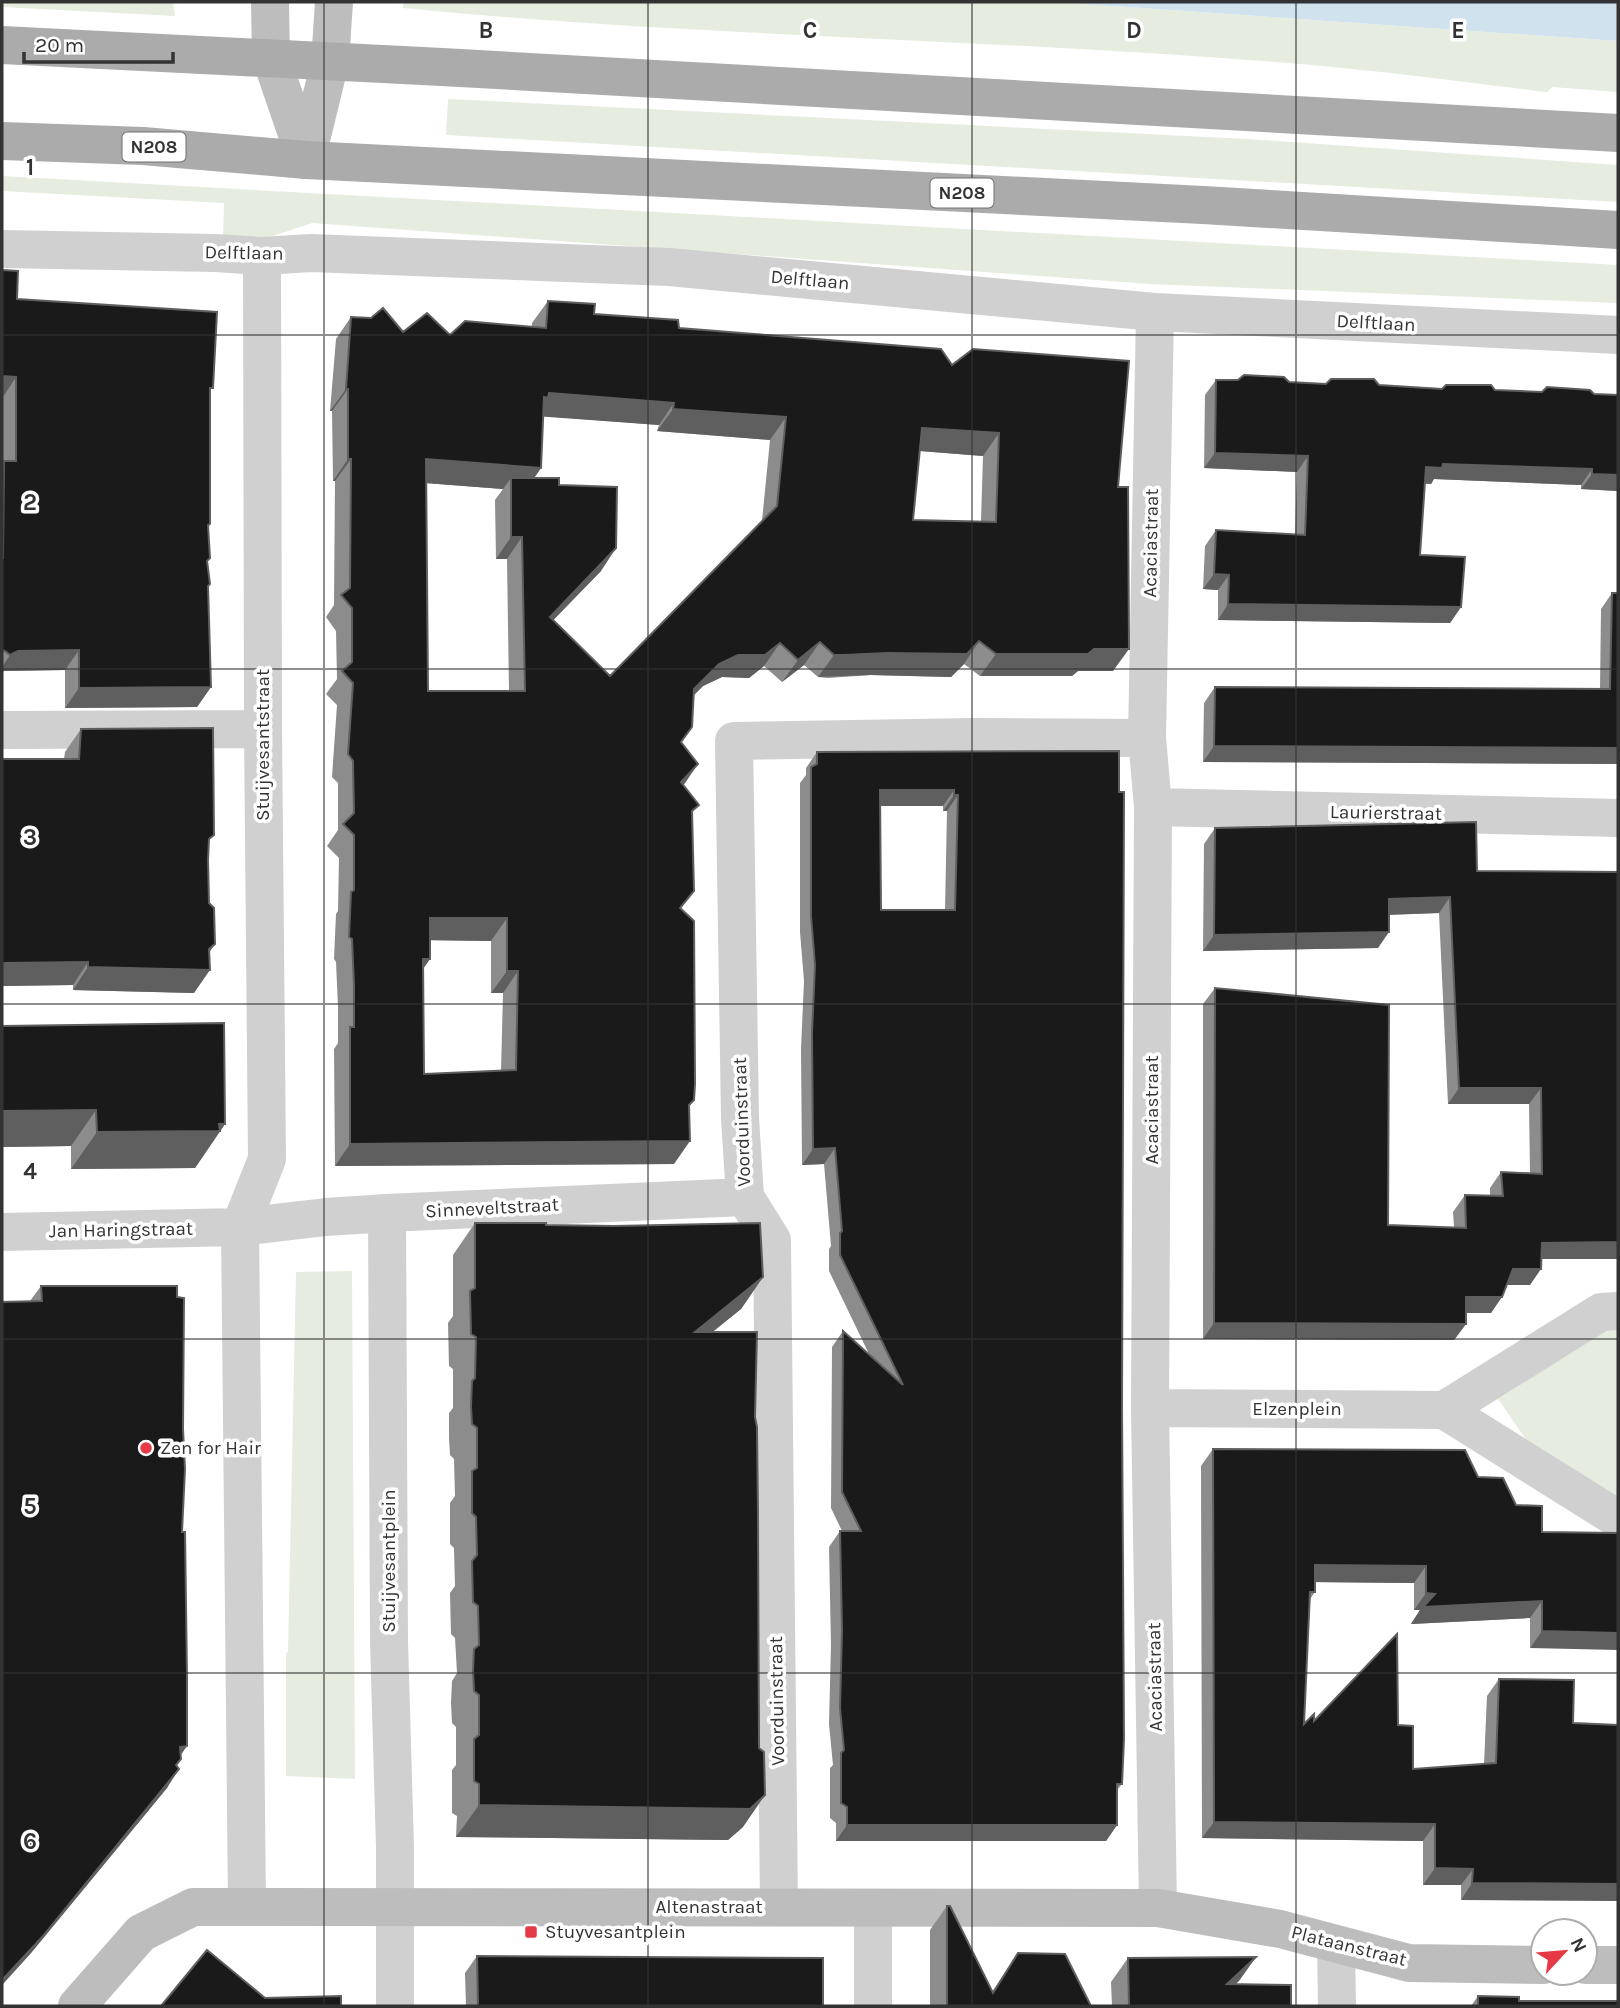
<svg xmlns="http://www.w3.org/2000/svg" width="1620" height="2008" font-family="Karla,sans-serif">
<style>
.green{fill:#e6ecdf}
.water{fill:#cfe2ee}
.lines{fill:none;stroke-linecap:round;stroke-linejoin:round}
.street{stroke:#d0d0d0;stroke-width:38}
.secondary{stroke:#bdbdbd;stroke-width:38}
.primary{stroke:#ababab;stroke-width:38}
.wall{fill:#8c8c8c;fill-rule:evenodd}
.shaded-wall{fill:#5f5f5f}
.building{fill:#1a1a1a;stroke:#5f5f5f;stroke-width:2;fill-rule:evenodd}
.grid{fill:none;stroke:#333;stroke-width:2;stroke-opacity:0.55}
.poi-dot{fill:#e63946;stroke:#fff;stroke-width:2.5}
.labels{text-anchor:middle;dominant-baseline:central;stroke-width:7;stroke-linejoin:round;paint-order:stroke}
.shield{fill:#fff;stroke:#707070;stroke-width:2}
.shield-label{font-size:18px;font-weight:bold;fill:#333}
.street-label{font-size:19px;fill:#333;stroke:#fff}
.poi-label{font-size:19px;fill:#333;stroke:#fff;text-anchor:start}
.grid-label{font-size:23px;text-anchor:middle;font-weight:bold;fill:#333;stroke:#fff;stroke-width:7;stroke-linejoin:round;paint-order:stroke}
</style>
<rect width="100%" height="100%" fill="#fff"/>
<!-- green -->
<path class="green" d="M2,2H173L175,16L2,7Z
M403,2H1054L1618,41V92L1552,87L1547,92C1473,83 1398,73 1323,66C1017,39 709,38 403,8Z
M448,99L1247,139L1618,165V202L446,135Z
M2,176L1618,265V303L1150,284L312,223L267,238L223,240L224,203L2,191Z
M352,1271L355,1779L286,1776V1653L288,1652L296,1272Z
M1618,1322V1499L1536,1454L1498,1399Z"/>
<!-- water -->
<path class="water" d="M1054,2H1618V41Z"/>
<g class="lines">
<!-- street -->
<path class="street" d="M2,249L215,253L262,256L311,253L669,267L1155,312L1618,335
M1155,312L1147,738L1153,807L1150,1408L1158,1908
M2,730L263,729
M1153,807L1618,818
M387,1213L389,1641L395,1848V2006
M2,1232L240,1227L326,1217L387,1213L745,1197
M1150,1408L1444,1410L1618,1519
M1444,1410L1601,1312L1618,1311
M247,1905L240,1227L267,1159L263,729L262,256
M779,1907L772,1240L745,1197L740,1118L734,741L974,737L1147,738
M873,1909V2006
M1336,1945L1337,2006"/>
<!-- secondary -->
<path class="secondary" d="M270,2L271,58L306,160
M306,160L330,62L334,2
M1585,1965H1618
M77,2006L141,1933L193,1907L1158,1908L1280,1929L1409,1963L1543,1965"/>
<!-- primary -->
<path class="primary" d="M2,45L442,67L1618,133
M2,141L143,146L306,160L1203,205L1618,230"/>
</g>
<!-- wall -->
<path class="wall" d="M2,270L17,299L210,393V524L208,527L210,558L207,562L211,687L197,707L65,708V670L4,671L2,672Z
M548,301L594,314L679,328L952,365L1118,487L1113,671H1078L1072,676H980L964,664L951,677L871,675L828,678L818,677L804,665L782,682L764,666L749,678L722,677L703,686L693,696L681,742L683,785L692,815L682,909L694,1100L689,1106L674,1164L335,1166L334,1049L338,1043V1007L336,962L334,959L336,914L338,911L339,858L327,846L338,830V783L332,777L337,705L326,694L337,679L336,631L326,617L334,605L335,481H333L332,411H330L336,339L351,317L403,332L450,335L532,326V323ZM543,416L659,425L657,431L770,440L762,521L610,676L553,620L601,571L559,485L534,478L541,468ZM920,451L983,456L981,521L913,520ZM426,483L503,489L495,500L496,559H507L509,691H428ZM430,940L491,941V993H503L501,1071L424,1074L423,968L430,959Z
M1216,380L1495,390L1618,491L1581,489V485L1434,479L1431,484L1425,483L1420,555L1461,607L1450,623L1218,620V590L1203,589L1205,546L1216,530L1295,535L1297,472L1204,468L1205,395Z
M1612,593L1618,764L1203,762L1204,703L1215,687L1600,689L1601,609Z
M81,729L209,843V952L194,993L73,990V985L2,986V759H64L65,752Z
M1119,751L1122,1784L1117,1790V1825L1106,1841H836V1823L830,1818V1768L833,1765L829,1724L831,1645L829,1547L840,1531H842L831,1508L832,1347L843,1331L870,1356L829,1271V1249L831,1246L824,1164L802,1165L801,1049L804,981L800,932V783L806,775V768L817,752ZM880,806H943V811H947L945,910H881Z
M1215,828L1477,871L1618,872V1259H1541L1530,1285H1507L1491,1313H1466V1324L1454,1340L1203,1339V1004L1215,988L1388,1225L1454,1227L1453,1212L1465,1195L1490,1196V1188L1501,1172L1530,1173L1529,1104H1448L1439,913L1389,915L1378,948L1203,951L1204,844Z
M2,1026L225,1124L195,1168L71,1169V1146L2,1147Z
M475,1223L546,1225L763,1277L741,1309L712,1332L743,1827L728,1840L456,1837L457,1816L452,1813V1770L456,1765V1727L452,1723L451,1703L452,1681L457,1673L455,1638L451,1634L450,1593L455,1586L454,1548L450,1544V1503L455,1496L454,1459L450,1455L449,1438V1413L453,1408V1369L449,1366L448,1323L453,1316V1255Z
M41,1286L182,1532L181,1755L167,1788L31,1953L2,1985V1302L30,1301Z
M1213,1449L1478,1477L1516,1505L1542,1532L1618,1533L1530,1648V1618L1411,1624L1420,1610H1414V1583L1315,1582V1592L1310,1599L1304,1724L1314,1721L1398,1725L1413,1769L1484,1764L1487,1696L1499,1679L1573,1723L1618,1725L1461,1900V1885H1423V1841L1202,1838L1201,1466Z
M947,1906L992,1992L1018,1953L1091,2006H930V1930Z
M477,1956L823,2006H466L465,1973Z
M1256,1957L1236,1984L1291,2006H1112L1111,1982L1128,1958Z
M1478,1996L1519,2001L1618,2006H1471Z"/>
<!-- shaded-wall -->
<path class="shaded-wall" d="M2,376L16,377L3,397H2Z
M346,389H348L332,411H330Z
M549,393L674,403L659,425L535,416L544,397Z
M673,409L786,417L770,440L657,431Z
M922,428L999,433L983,456L907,450Z
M1215,453L1308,456L1297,472L1204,468Z
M348,459H351L335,481H333Z
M426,459L541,468L525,491L511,478L503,489L411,482Z
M1443,464L1592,469L1581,485L1434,479L1431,484L1415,483L1426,467Z
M1592,474L1618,475V491L1581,489Z
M511,537H522L507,559H496Z
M616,548L601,571L535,639L550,617Z
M1214,574L1229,575L1218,590L1203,589Z
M1228,604L1461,607L1450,623L1218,620Z
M979,641L964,664L951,677L871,675L818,677L834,655Z
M820,642L804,665L782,682L798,660Z
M780,643L764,666L749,678L722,677L703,686L678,711L694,689L719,664L738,655Z
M1094,649H1129L1113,671H1078L1072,676H980L996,654Z
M79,650L65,670L4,671L2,672V667L10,655L18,651Z
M211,687L197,707L65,708L79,688Z
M1214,746L1618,748V764L1203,762Z
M698,764L683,786L681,782Z
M880,790H954L943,806H869Z
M954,795H958L947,811H943Z
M1450,897L1439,913L1378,915L1389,899Z
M430,918H507L491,941L414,940Z
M1389,932L1378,948L1203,951L1214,935Z
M215,944L199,967L210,970L194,993L73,990L88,967L209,949Z
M423,959H430L414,982Z
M88,962L73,985L2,986V963Z
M507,971H518L503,993H491Z
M1459,1088H1541L1529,1104H1448Z
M96,1110L71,1146L2,1147V1111Z
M225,1124L195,1168L71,1169L97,1132Z
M690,1141L674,1164L335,1166L350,1144Z
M835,1148L824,1164L802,1165L813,1149Z
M1618,1242V1259H1530L1542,1243Z
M1513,1269H1541L1530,1285H1502Z
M763,1277L741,1309L673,1364L695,1332Z
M1466,1297H1502L1491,1313H1455Z
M1214,1323L1466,1324L1454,1340L1203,1339Z
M1315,1565L1426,1566L1414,1583L1303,1582Z
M1426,1593L1435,1594L1542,1601L1530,1618L1411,1624L1420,1610H1414Z
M1542,1631L1618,1633V1650L1530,1648Z
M187,1746L174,1765L180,1747Z
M179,1769L167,1788L31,1953L2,1985V1978Z
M765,1795L743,1827L728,1840L456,1837L479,1805Z
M1214,1822L1435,1824L1423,1841L1202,1838Z
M847,1825H1117L1106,1841H836Z
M1435,1868L1473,1869L1461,1885H1423Z
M1472,1883L1618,1884V1901L1461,1900Z
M1256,1957L1239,1981L1212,2006L1227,1984Z"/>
<!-- building -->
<path class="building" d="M2,270L18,271L17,299L217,312L213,388H210V524L208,525L210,558L207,561L210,584L208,586L211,687L79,688V650L18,651L10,655L5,651L2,650V558H3L4,461H16V377L2,376Z
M548,301L595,304L594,314L678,320L679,328L941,349L952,365L973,349L1129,361L1118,487H1128L1129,649H1094L1088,654H996L979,641L967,654L887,653L844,655H834L820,642L798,660L780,643L765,655H738L719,664L694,689L692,727L681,742L698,764L681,782L699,805L692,811L694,891L680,908L694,921L695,1084L694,1100L689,1105L690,1141L350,1144V1027H354V985L352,939L349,937L351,892L354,890V835L343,824L354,813L353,761L348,754L353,683L342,671L352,662V608L341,595L350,588L351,459H348V389H346L351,317L371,318L383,308L403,332L427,313L450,335L465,321L546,328ZM549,393L674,403L673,409L786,417L777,506L610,676L550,617L616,548L617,487L559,485V478H511V537H522L525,691H428L426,459L541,468L544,397L548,398ZM922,428L999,433L996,522L913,520ZM430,918H507V971H518L516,1070L424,1074L423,959H430Z
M1244,375L1284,377L1289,382L1326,384L1331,379H1374L1379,385L1442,389L1446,385H1491L1495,390L1542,392L1547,387L1590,390L1594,394L1618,395V475L1592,474V469L1443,464L1442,468L1426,467L1420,555L1465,557L1461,607L1228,604L1229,575L1214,574L1216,530L1305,535L1308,456L1215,453L1216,380H1238Z
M1612,593H1618V748L1214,746L1215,687L1610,689Z
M213,728L214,835L209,839L208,860L209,903L214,908L215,944L209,949L210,970L88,967V962L2,963V759H79L81,729Z
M1119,751V792H1124L1122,1405L1124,1739L1122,1784H1117V1825H847V1807L841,1803V1753L844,1750L840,1708L842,1630L840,1531H861L842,1492L843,1331L903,1385L840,1255V1233L842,1231L835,1148L813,1149L812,1033L815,965L811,916V767L817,764V752ZM880,790H954V795H958L955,910H881Z
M1476,822L1477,871L1618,872V1242L1542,1243L1541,1269H1513L1502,1297H1466V1324L1214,1323L1215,988L1389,1005L1388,1225L1466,1228L1465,1195L1503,1196L1501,1172L1542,1174L1541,1088H1459L1450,897L1389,899V932L1214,935L1215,828Z
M224,1023L225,1124H219L220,1131L97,1132L96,1110L2,1111V1026Z
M475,1223H546V1225L614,1226L760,1223L763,1277L695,1332H757L755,1417L757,1427L758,1516L759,1748L764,1752L765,1795L750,1809L479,1805V1784L474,1781V1739L479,1735V1695L474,1691L473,1671L474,1649L479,1645L478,1606L473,1602L472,1561L477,1555L476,1517L472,1513V1471L477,1468V1428L472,1424L471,1406L472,1381L475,1378L476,1337L471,1334L470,1291L475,1288Z
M41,1286H177V1297L184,1298L183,1429L185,1469L182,1532H185L187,1677V1746L180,1747L181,1759L176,1765L179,1769L44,1935L4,1978H2V1302L42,1301Z
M1213,1449L1465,1450L1478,1477L1503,1478L1516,1505L1542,1506V1532L1618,1533V1633L1542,1631V1601L1423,1607L1435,1594L1426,1593V1566L1315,1565V1592H1310L1304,1724L1314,1714V1721L1397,1634L1398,1725L1413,1726V1769L1496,1763L1499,1679L1574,1680L1573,1723L1618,1725V1884L1472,1883L1473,1869L1435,1868V1824L1214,1822Z
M947,1906H950L993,1993L1018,1953L1065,1954L1091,2006H947Z
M207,1950L265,1998L341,1996V2006H161Z
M477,1956L823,1958V2006H478Z
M1256,1957L1227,1984L1291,1985V2006H1129L1128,1958Z
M1478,1996L1519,1997V2001H1618V2006H1478Z"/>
<!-- grid -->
<path class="grid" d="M324,2V2006M648,2V2006M972,2V2006M1296,2V2006M2,335H1618M2,669H1618M2,1004H1618M2,1339H1618M2,1673H1618"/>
<!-- markers -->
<g class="poi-dot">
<circle cx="146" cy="1448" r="7"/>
<rect x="524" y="1925" width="14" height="14" rx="3.5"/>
</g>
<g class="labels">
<!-- shield labels -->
<g class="shield">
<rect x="122.5" y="132.5" width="63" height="29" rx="5"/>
<rect x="930.5" y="178.5" width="63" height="29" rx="5"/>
</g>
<g class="shield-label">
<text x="154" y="147">N208</text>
<text x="962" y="193">N208</text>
</g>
<!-- street labels -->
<g class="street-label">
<text transform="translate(244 253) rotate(1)">Delftlaan</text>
<text transform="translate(810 280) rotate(5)">Delftlaan</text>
<text transform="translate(1376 323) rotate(3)">Delftlaan</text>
<text transform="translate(1151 543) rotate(-89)">Acaciastraat</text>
<text transform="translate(263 745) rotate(-90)">Stuijvesantstraat</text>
<text transform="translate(1386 813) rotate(1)">Laurierstraat</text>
<text transform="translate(1152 1110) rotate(-90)">Acaciastraat</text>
<text transform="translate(742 1122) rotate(-92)">Voorduinstraat</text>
<text transform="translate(492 1208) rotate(-3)">Sinneveltstraat</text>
<text transform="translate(121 1230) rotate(-1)">Jan Haringstraat</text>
<text x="1297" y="1409">Elzenplein</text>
<text transform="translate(389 1561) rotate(-90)">Stuijvesantplein</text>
<text transform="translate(1155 1677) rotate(-91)">Acaciastraat</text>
<text transform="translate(777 1701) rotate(-91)">Voorduinstraat</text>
<text x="709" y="1907">Altenastraat</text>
<text transform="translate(1349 1946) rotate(14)">Plataanstraat</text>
</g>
<!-- poi labels -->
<g class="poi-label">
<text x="160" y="1448">Zen for Hair</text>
<text x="545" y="1932">Stuyvesantplein</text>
</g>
</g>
<g class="grid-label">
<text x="486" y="38">B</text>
<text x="810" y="38">C</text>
<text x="1134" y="38">D</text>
<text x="1458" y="38">E</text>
<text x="30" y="175">1</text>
<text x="30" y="510">2</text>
<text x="30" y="845">3</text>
<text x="30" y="1179">4</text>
<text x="30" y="1514">5</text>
<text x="30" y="1849">6</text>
</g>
<!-- border -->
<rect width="1620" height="2008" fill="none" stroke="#333333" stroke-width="7"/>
<!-- north arrow -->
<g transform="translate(1564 1952) rotate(64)"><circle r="33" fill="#ffffff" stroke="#adadad" stroke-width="2"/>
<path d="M0-5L12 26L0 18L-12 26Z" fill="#e63946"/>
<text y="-10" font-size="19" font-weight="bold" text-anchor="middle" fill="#333333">N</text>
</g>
<!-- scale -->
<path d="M24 52v10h149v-10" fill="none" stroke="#333333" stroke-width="3.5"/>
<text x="35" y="52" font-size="21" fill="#333333" stroke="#ffffff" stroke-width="5" paint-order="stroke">20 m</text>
</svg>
